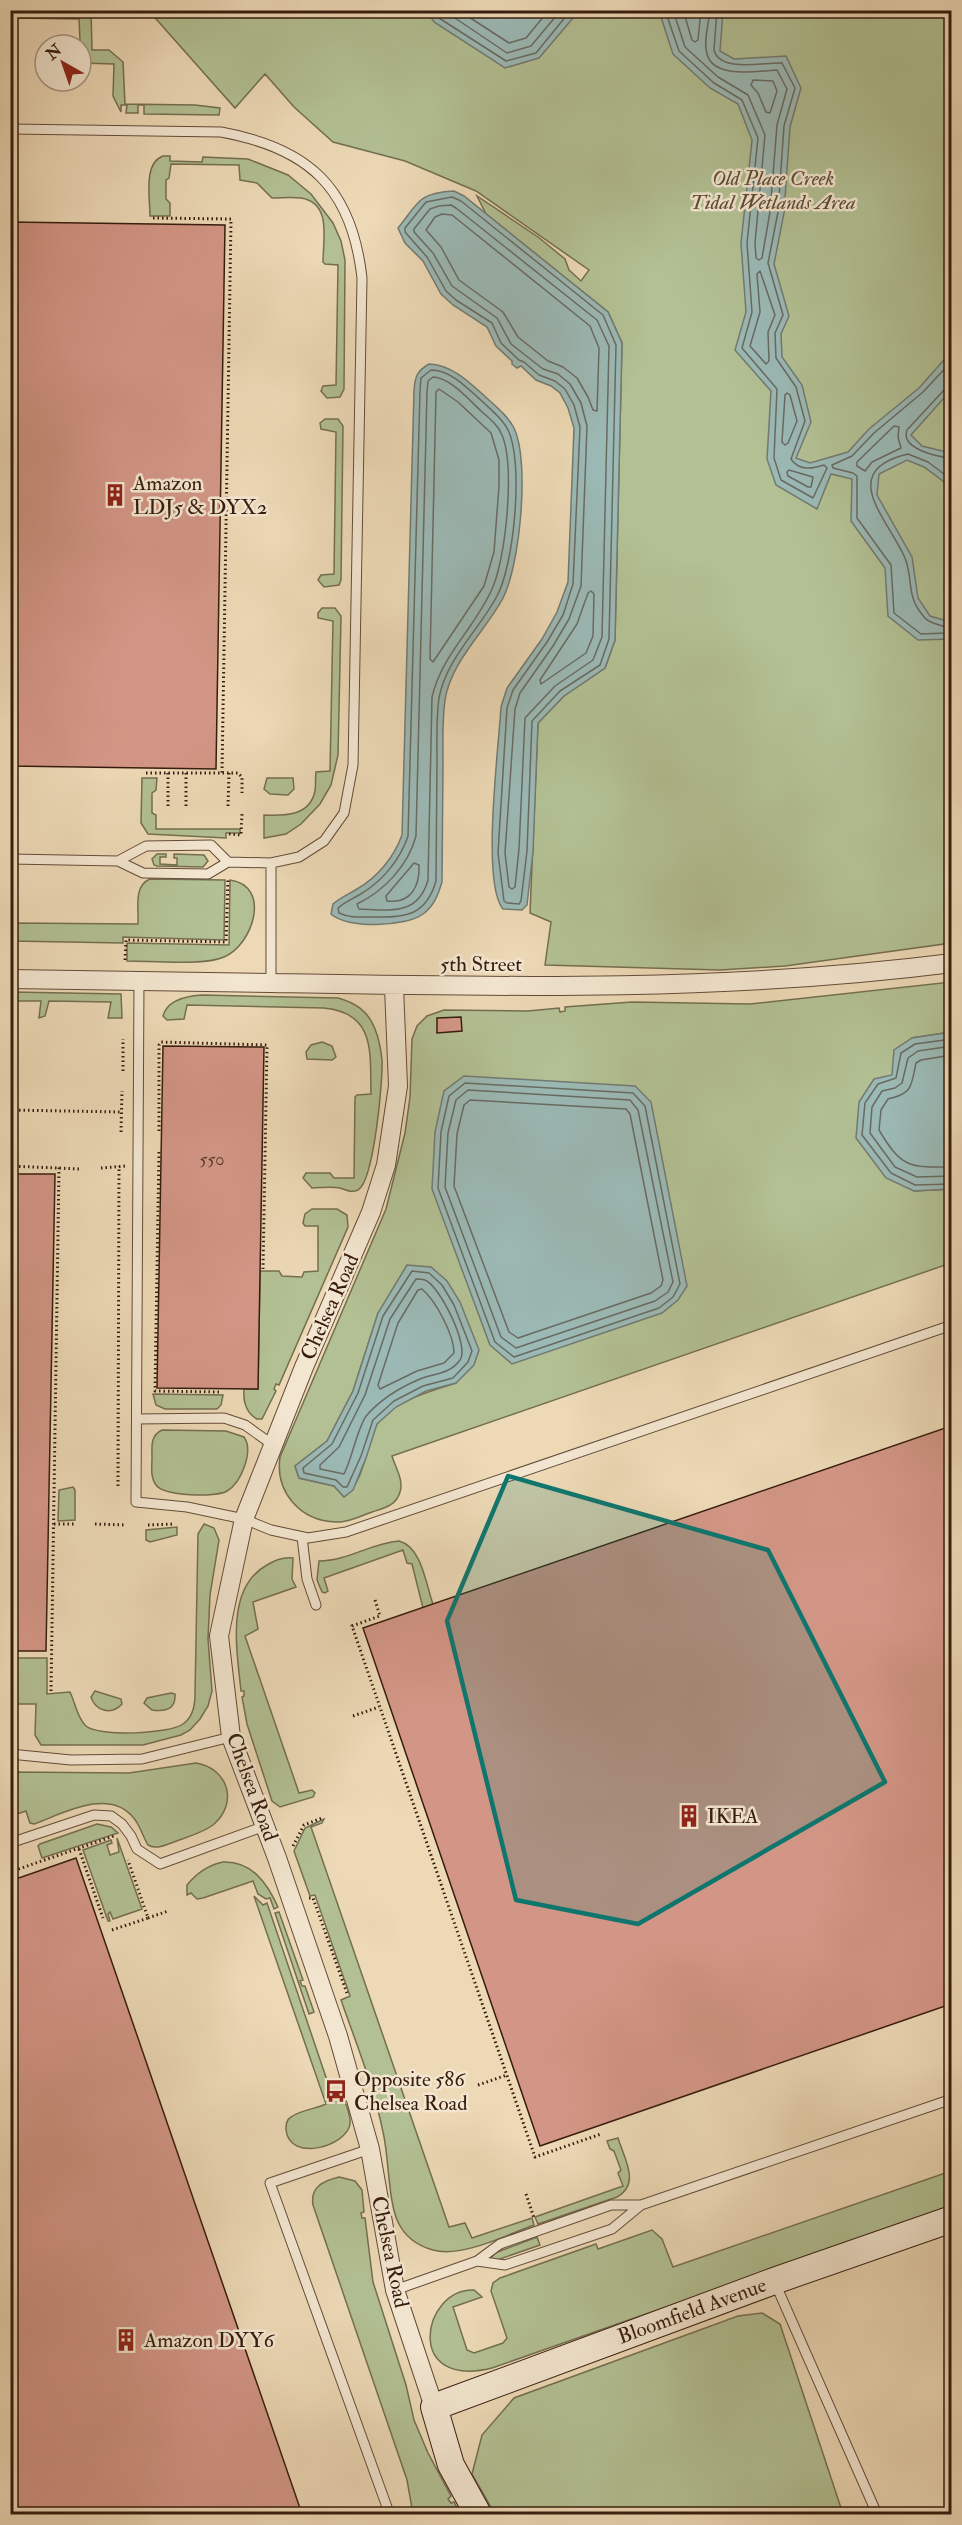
<svg xmlns="http://www.w3.org/2000/svg" width="962" height="2525" font-family="'IM FELL Double Pica',serif">
<style>
.green{fill:#b2c093;stroke:#746e50;stroke-width:1.5;fill-rule:evenodd}
.water{fill:#9bb9b5;stroke:#737a72;stroke-width:1.5}
.lines{fill:none;stroke-linecap:round;stroke-linejoin:round}
.shore{stroke:#696a62;stroke-width:1.5}
.building{fill:#d39686;stroke:#371c0e;stroke-width:1.5}
.lane-casing{stroke:#644b38;stroke-width:11}
.street-casing{stroke:#644b38;stroke-width:20}
.secondary-casing{stroke:#371c0e;stroke-width:28}
.path{stroke:#371c0e;stroke-width:3;stroke-dasharray:1.5 3;stroke-linecap:butt}
.lane{stroke:#f3e6d0;stroke-width:9}
.street{stroke:#f3e6d0;stroke-width:18}
.secondary{stroke:#f3e6d0;stroke-width:26}
.marked{fill:#0f766e;fill-opacity:0.2;stroke:#0f766e;stroke-width:4.5;stroke-linejoin:round}
.labels{text-anchor:middle;dominant-baseline:central;stroke-width:5;stroke-linejoin:round;paint-order:stroke}
.number-label{font-size:18px;fill:#5e3a2c}
.park-label{font-size:21px;font-style:italic;fill:#5c4d36;stroke:#f3e6d0}
.poi-label{font-size:21px;fill:#371c0e;stroke:#f3e6d0;text-anchor:start}
.street-label{font-size:21px;fill:#371c0e;stroke:#f3e6d0}
</style>
<rect width="100%" height="100%" fill="#edd9b6"/>
<filter id="stains"><feTurbulence type="fractalNoise" baseFrequency=".00333" numOctaves="4"/><feColorMatrix values="0 0 0 0 .2 0 0 0 0 .09 0 0 0 0 .02 0 0 0 .5 -.17"/></filter>
<radialGradient id="worn" r=".72"><stop offset=".6" stop-color="#630" stop-opacity="0"/><stop offset="1" stop-color="#630" stop-opacity=".3"/></radialGradient>
<!-- green -->
<path class="green" d="M11,10L91,11L92,50H109L123,62L125,104L195,105L220,108L219,115L144,114V105H138V113H126L127,105H121V112L113,96L114,64L81,63L79,19L11,18Z
M149,11H951V943L785,966L720,970L545,965L551,922L530,913L538,723L564,696L605,668L615,640L622,343L608,312L486,214L477,196L538,237L565,259L569,270L581,281L589,270L476,191L405,161L333,142L294,107L265,74L235,108Z
M163,156H170V161L202,162L203,157L248,159L288,175L311,194L333,223L341,241L345,260L344,389L340,397L327,398L321,391L323,386L336,385L338,265L325,264L323,262C323,239 332,203 301,198C291,197 281,198 272,198L257,183L240,180L239,165L171,164L169,178L166,180V199L170,203V216H150C150,198 143,163 163,156Z
M325,419H338L343,426L341,580L339,585L324,587L318,580L321,575L334,574L336,432L321,429L320,423Z
M322,608H335L341,616L338,755L331,785L320,804L301,824L286,834L264,838V815C285,816 310,816 315,791C316,785 315,779 316,772L330,771L333,621L318,618V613Z
M142,778H157L156,790L152,793V813L156,815V829H240V833H226V838L148,834L141,823Z
M267,778H293L294,789L288,795L270,794L264,789Z
M157,854H166V857H160V864L177,865V858H174V854L204,855L208,861L203,867L157,866L154,865L152,859Z
M150,879L225,880L224,940L123,937V943L11,941V923L138,924C139,909 133,886 150,879Z
M230,880C272,886 253,945 224,957C204,966 151,961 127,961V943L229,945Z
M951,982V1032L912,1038L914,1191L951,1189V1263L392,1456C395,1467 404,1480 400,1492C396,1506 384,1508 372,1512C360,1516 348,1523 336,1522C300,1521 275,1492 280,1457L386,1209L405,1133L410,1097L412,1039L417,1026L427,1016L444,1010L528,1011L559,1008L560,1012L565,1011V1007L632,1002L750,1004ZM378,1313L456,1383C433,1390 387,1403 376,1426C365,1450 365,1480 344,1497L334,1486L299,1478L295,1466L327,1441L353,1391Z
M11,992L121,994L122,1018H108L111,1002L49,1001L45,1016L39,1018L41,1001H11Z
M202,995L338,998C356,1003 368,1011 375,1029C379,1039 381,1050 382,1060C383,1080 374,1181 358,1190C351,1193 346,1190 340,1188C331,1186 321,1188 312,1188L303,1178L306,1173H330L334,1178H354L355,1097L357,1095L371,1094C370,1053 376,1013 324,1008L187,1005L184,1019L167,1020L163,1016C167,1000 187,996 202,995Z
M322,1042L332,1046L336,1057L332,1060L307,1059L306,1052L311,1045Z
M312,1209H337L347,1215L348,1227L279,1385L276,1384L274,1389L276,1391L262,1419H257C245,1412 243,1401 244,1389H258L260,1271H279L282,1276L302,1277L304,1272L318,1271V1226H305L303,1223L305,1214Z
M153,1394L223,1395L221,1405L217,1409H165L156,1405Z
M162,1430L226,1431L244,1437C254,1451 241,1483 227,1491C216,1498 164,1496 156,1485C150,1477 152,1467 152,1458C152,1446 150,1436 162,1430Z
M73,1487L75,1490V1520L58,1521L59,1490Z
M204,1524L214,1528L219,1540L210,1595L208,1639L212,1691L208,1706L200,1719L190,1730L181,1735L143,1745H41L35,1735L36,1704H11V1658H47V1694L70,1692C75,1702 77,1718 86,1726C99,1737 169,1734 183,1724C193,1717 195,1706 195,1695L198,1534Z
M177,1527V1535L150,1542L146,1540V1530Z
M399,1541C422,1547 426,1585 433,1604L423,1608L412,1564L407,1563L403,1550L324,1578L328,1591L325,1593L322,1592L317,1580L319,1561C348,1561 371,1543 399,1541Z
M293,1558L292,1579L296,1587L253,1602L258,1629L245,1636L299,1793L312,1790L315,1793L313,1797L280,1807L272,1801L247,1724L242,1697L244,1696V1691H241C237,1651 225,1588 267,1565C275,1560 283,1557 293,1558Z
M95,1691L121,1699L122,1704C112,1715 96,1712 91,1697Z
M171,1693L175,1694C176,1709 166,1712 152,1710L144,1703L147,1698Z
M196,1763C228,1768 239,1803 213,1825C202,1833 187,1837 174,1842C165,1845 157,1850 148,1845C142,1835 140,1824 132,1816C107,1788 62,1814 34,1824L30,1823L26,1811L11,1816V1772L129,1773Z
M324,1819L322,1823L311,1827L449,2227L465,2223L472,2238L532,2218L534,2225C506,2235 462,2258 433,2250C418,2246 405,2237 398,2222C388,2201 389,2157 383,2132C374,2087 356,2043 341,2000L350,1996L315,1895L310,1896L294,1851L305,1828Z
M97,1824L111,1827L118,1833L42,1858L38,1846L40,1844Z
M117,1838L142,1909L113,1919L110,1912L108,1914L110,1921H108L83,1850L111,1840L112,1843L107,1845L110,1855L119,1852Z
M223,1862C252,1861 267,1883 278,1907L274,1909L270,1898L266,1899L258,1894L253,1881L203,1898L197,1899L191,1893L187,1895V1885C196,1874 208,1865 223,1862Z
M254,1896L263,1905L267,1903L332,2095L341,2092C345,2101 351,2114 350,2124C347,2146 290,2163 286,2130C286,2125 286,2120 291,2117C300,2110 316,2109 326,2104Z
M279,1912L303,1980L300,1981L302,1986H305L314,2012L309,2014L275,1913Z
M618,2138C624,2158 641,2184 617,2197L538,2224L535,2217L623,2186L618,2173L621,2170L614,2151L610,2149L607,2141Z
M951,2171V2207L492,2368C403,2390 422,2288 474,2290L482,2297L453,2307L467,2350L474,2353L503,2343L507,2338L491,2291L493,2283L500,2278L596,2244L598,2249L652,2230L662,2239L673,2267Z
M339,2177L355,2181L362,2190L364,2212L361,2213L362,2218H365L373,2282L406,2385L414,2420L428,2453L451,2496L448,2499L451,2503L454,2502L460,2514H413L407,2480L313,2205C310,2187 323,2181 339,2177Z
M537,2237L540,2245L497,2260L491,2258L495,2253Z
M762,2313L780,2324L843,2514H495L472,2474L482,2435L514,2398L738,2316Z"/>
<!-- water -->
<path class="water" d="M427,11H579L539,58L505,68L434,22Z
M659,11H723L720,51L734,59L786,56L801,88L790,127L784,213L774,264L789,316L781,334L782,357L802,385L811,422L796,458L810,463L848,452L869,429L919,388L951,352V390L911,435L922,446L951,453V487L924,467L907,460L879,474L877,495L912,557L918,598L930,616L951,622V639L918,640L888,616L885,568L851,521L852,479L831,474L817,509L776,485L767,459L771,391L735,350L746,312L741,243L752,140L738,104L710,88L673,54Z
M454,191L464,196L608,312L622,343L615,640L605,668L564,696L538,723L533,852L527,905L522,910L503,909C481,883 499,745 501,707L507,688L542,639L557,612L568,582L574,428L568,408L560,393L551,386L536,380L521,366L517,368L512,364V361L496,346L487,327L453,305L441,294L423,261L405,243L398,228C419,202 418,193 454,191Z
M429,364C454,365 472,385 490,401C499,409 508,417 514,428C530,461 520,565 503,598C485,632 451,661 445,700C442,721 443,743 443,764C443,803 442,843 442,882C438,895 434,906 423,914C406,927 347,929 331,914L333,904C341,897 349,894 357,889C378,877 394,857 402,835L414,391C415,376 417,371 429,364Z
M951,1032V1189L914,1191L886,1178L856,1138L859,1102L874,1079L892,1075L894,1050L912,1038Z
M464,1076L635,1086L651,1102L687,1286L678,1300L662,1313L512,1364L490,1345L432,1189L435,1132L444,1091Z
M407,1265L431,1267L447,1281L460,1302L479,1350L474,1365L456,1383L426,1391L396,1407L377,1424L366,1458L353,1490L344,1497L334,1486L299,1478L295,1466L327,1441L353,1391L378,1313Z"/>
<g class="lines">
<!-- shore -->
<path class="shore" d="M434,10L439,18L506,61L536,53L571,10
M443,10L507,53L531,46L561,10
M458,10L509,43L526,38L549,10
M665,10L679,51L714,83L742,100L758,138L747,243L752,312L742,348L777,389L774,458L781,480L813,498L827,468L824,465C812,469 799,471 791,459L805,421L796,387L776,358L775,333L783,315L768,263L778,212L784,126L795,88L782,63C764,62 720,73 714,50L717,10
M673,10L685,47L718,77L748,95L765,135L755,243L756,258L759,260L762,258L770,212L777,125L787,89L777,70C758,71 713,79 707,54C703,41 709,23 710,10
M683,10L692,40L695,42L698,40L701,10
M753,80L773,81L777,91L770,113L766,112L758,93L751,85Z
M452,197L461,201L603,315L616,345L609,639L600,665L560,691L532,721L527,851L521,901L519,904L507,903L504,901L498,853L507,708L513,690L547,642L563,615L573,584L580,427L574,405L565,389L555,381L539,375L524,362L519,360L501,343L492,323L456,300L446,291L427,257L405,232V228L426,202Z
M439,206L451,205L456,208L597,320L609,346L602,637L593,660L555,686L525,718L519,849L515,887L512,889L509,887L505,853L515,709L520,693L553,646L569,619L581,586L587,426L581,403L570,384L558,374L543,369L511,344L497,318L452,286L433,253L414,232V229L430,209Z
M442,214L452,215L590,326L599,348L597,411L593,410L588,397L577,378L563,367L548,361L518,337L503,312L459,280L441,247L426,230L435,217Z
M760,271L775,315L768,332L769,361L766,364L750,346L760,312L757,274Z
M952,361L923,392L874,433L852,456L832,465L833,468L853,473L857,476V518L891,565L894,613L921,634L947,633L949,629C942,624 931,625 925,618C905,596 914,581 905,558C889,520 835,471 908,454L928,462L952,480
M431,370C452,370 469,390 484,403C492,411 503,419 508,430C524,462 514,565 497,596C479,630 446,659 439,698C436,719 437,741 437,762C437,802 436,841 436,881C426,916 405,918 372,917C361,917 349,918 339,913L338,908C345,902 352,899 359,895C382,882 400,860 408,836L420,391L421,378Z
M433,377C451,378 469,400 481,411C489,418 498,425 502,435C515,466 506,559 492,589C475,628 442,654 432,697L428,880C418,916 390,910 359,909L357,904C384,891 408,866 416,836L427,392L428,381Z
M952,387L945,389L907,430C900,449 938,457 952,458
M439,389L458,402L491,433L499,460V486L494,552L484,586L433,662L430,659L436,392Z
M787,393L790,395L797,421L788,443L785,445L782,442L785,395Z
M894,426L899,427L898,437L901,448L872,462L865,471L857,466V462Z
M789,470L813,477L811,487H808L788,476L787,472Z
M591,591L594,594L593,636L586,653L541,684L540,680L577,624L588,593Z
M414,863L419,865C420,886 411,904 387,901L386,896Z
M952,1039L915,1044L901,1053L896,1078L878,1084L865,1103L862,1135L891,1173L915,1185L952,1184
M952,1046L918,1051L908,1058L902,1083L895,1088L882,1091L872,1107L870,1133L895,1167L917,1177L952,1176
M952,1055L921,1060L916,1063C911,1085 914,1093 888,1099L881,1110L879,1130C902,1169 910,1167 952,1167
M465,1083L633,1093L645,1106L680,1284L673,1297L659,1308L514,1357L495,1342L438,1188L441,1132L449,1096Z
M468,1090L630,1100L638,1110L673,1282L668,1292L655,1301L516,1348L501,1337L445,1187L448,1133L456,1100Z
M470,1100L626,1109L630,1114L663,1280L661,1286L651,1293L518,1338L509,1332L454,1186L457,1134L464,1105Z
M412,1271L429,1273L442,1285L454,1305L472,1351L468,1362L453,1378L423,1386L394,1401L373,1420L361,1456L347,1487H343L336,1480L304,1473L303,1468L332,1444L358,1393L383,1316Z
M416,1279C419,1279 422,1279 425,1280C440,1286 470,1347 460,1360C450,1374 436,1373 420,1379C401,1387 381,1399 367,1415C358,1425 352,1459 344,1474L320,1469V1465L339,1447L365,1395L390,1319Z
M422,1289C436,1301 454,1335 454,1353L444,1363L417,1371L380,1389L378,1385L398,1323L418,1290Z"/>
</g>
<!-- building -->
<path class="building" d="M10,222L225,225L216,769L10,766Z
M461,1017L462,1031L437,1033V1018Z
M163,1046L264,1047L258,1389L157,1388Z
M10,1174H55L46,1651H10Z
M951,1426V2004L540,2146L363,1628Z
M76,1858L182,2166L302,2514H10V1881Z"/>
<g class="lines">
<!-- lane casing -->
<g class="lane-casing">
<path id="lane" d="M10,129L221,132C309,148 352,188 362,278L353,765L344,813L324,841L299,857L271,863L228,862L208,874L143,873L118,861L10,859
M118,861L146,846L211,845L228,862
M139,982L136,1502L187,1507L244,1519L271,1530L308,1538L346,1532L952,1325
M271,983V863
M137,1419L224,1418L245,1425L273,1445
M302,1537L307,1579L316,1605
M10,1754L71,1760L142,1759L231,1737
M10,1843L94,1815L111,1816L122,1824L131,1836L137,1849L160,1864L265,1826
M370,2149L270,2183L387,2507V2514
M477,2261L505,2265L612,2229L641,2205
M775,2283L877,2514
M395,2290L477,2261L500,2244L611,2205H641L952,2099"/>
</g>
<!-- street casing -->
<g class="street-casing">
<path id="street" d="M10,979C97,981 184,981 271,983C499,987 724,992 952,963
M394,987L398,1086L386,1165L371,1212L304,1367L244,1519L219,1636L231,1737L277,1858L338,2036L370,2149L395,2290L434,2407"/>
</g>
<!-- secondary casing -->
<g class="secondary-casing">
<path id="secondary" d="M478,2514L451,2465L434,2407L774,2281L952,2219"/>
</g>
<!-- path -->
<path class="path" d="M153,218L231,219L222,773
M146,773H238L242,777V793
M168,806V773
M186,806V773
M228,806L229,773
M229,834L241,835L242,814
M125,960L126,940L226,942L228,879
M123,1071V1039
M10,1110L121,1112
M159,1131V1045L161,1042L267,1045L263,1269
M121,1132L122,1091
M159,1152L155,1391L221,1392
M10,1166L80,1169
M101,1168L126,1166
M118,1486L119,1166
M54,1524H74
M95,1524L126,1525
M148,1525L175,1524
M375,1600L380,1616L352,1626L535,2157L601,2134
M51,1691L59,1167
M353,1716L379,1707
M293,1846L304,1825L322,1818
M79,1849L103,1918
M10,1872L114,1836
M309,1898H313L348,1996
M148,1918L168,1911
M112,1930L148,1918L128,1860
M478,2085L507,2075
M526,2194L534,2218"/>
<!-- lane -->
<use href="#lane" class="lane"/>
<!-- street -->
<use href="#street" class="street"/>
<!-- secondary -->
<use href="#secondary" class="secondary"/>
</g>
<!-- marked area -->
<path class="marked" d="M508,1476L768,1550L885,1782L638,1924L516,1900L447,1621Z"/>
<!-- icons -->
<defs>
<g id="building-bare" transform="scale(1.8)"><path d="M-4-6H4V6H1V3H-1V6H-4ZM-2.5-4.3h1.7v1.8h-1.7ZM.8-4.3h1.7v1.8H.8ZM-2.5-1h1.7V.8h-1.7ZM.8-1h1.7V.8H.8Z" fill="#8f2418" stroke="#f3e6d0" stroke-width="2.5" paint-order="stroke"/></g>
<g id="bus-bare" transform="scale(1.8)"><path d="M-5-6H5V4H4V6H2V4H-2V6H-4V4H-5ZM-3.5-4V0h7V-4ZM-3.5 1.2v1.5H-2V1.2ZM2 1.2v1.5H3.5V1.2Z" fill="#8f2418" stroke="#f3e6d0" stroke-width="2.5" paint-order="stroke"/></g>
</defs>
<g fill-rule="evenodd">
<use href="#building-bare" x="115" y="495"/>
<use href="#building-bare" x="689" y="1816"/>
<use href="#bus-bare" x="336" y="2091"/>
<use href="#building-bare" x="126" y="2340"/>
</g>
<g class="labels">
<!-- number labels -->
<g class="number-label">
<text x="212" y="1159">550</text>
</g>
<!-- park labels -->
<g class="park-label">
<text x="773" y="178">Old Place Creek<tspan x="773" dy="24">Tidal Wetlands Area</tspan></text>
</g>
<!-- poi labels -->
<g class="poi-label">
<text x="133" y="483">Amazon<tspan x="133" dy="24">LDJ5 &amp; DYX2</tspan></text>
<text x="707" y="1816">IKEA</text>
<text x="354" y="2079">Opposite 586<tspan x="354" dy="24">Chelsea Road</tspan></text>
<text x="144" y="2340">Amazon DYY6</text>
</g>
<!-- street labels -->
<g class="street-label">
<text x="481" y="964">5th Street</text>
<text transform="translate(330 1307) rotate(-66)">Chelsea Road</text>
<text transform="translate(252 1787) rotate(70)">Chelsea Road</text>
<text transform="translate(390 2252) rotate(78)">Chelsea Road</text>
<text transform="translate(692 2311) rotate(-20)">Bloomfield Avenue</text>
</g>
</g>
<!-- margin -->
<rect width="962" height="2525" fill="none" stroke="#edd9b6" stroke-width="36"/>
<rect x="12" y="12" width="938" height="2501" fill="none" stroke="#371c0e" stroke-width="3"/>
<rect x="18" y="18" width="926" height="2489" fill="none" stroke="#371c0e" stroke-width="1.5"/>
<!-- north arrow -->
<g transform="translate(63 63) rotate(320)"><circle r="28" fill="#f3e6d0" stroke="#a89582" stroke-width="1.5"/>
<path d="M0-4.5L10 22L0 15L-10 22Z" fill="#8f2418"/>
<text y="-9" font-size="16" font-weight="bold" text-anchor="middle" fill="#371c0e">N</text>
</g>
<rect width="100%" height="100%" filter="url(#stains)"/>
<rect width="100%" height="100%" fill="url(#worn)"/>
</svg>
